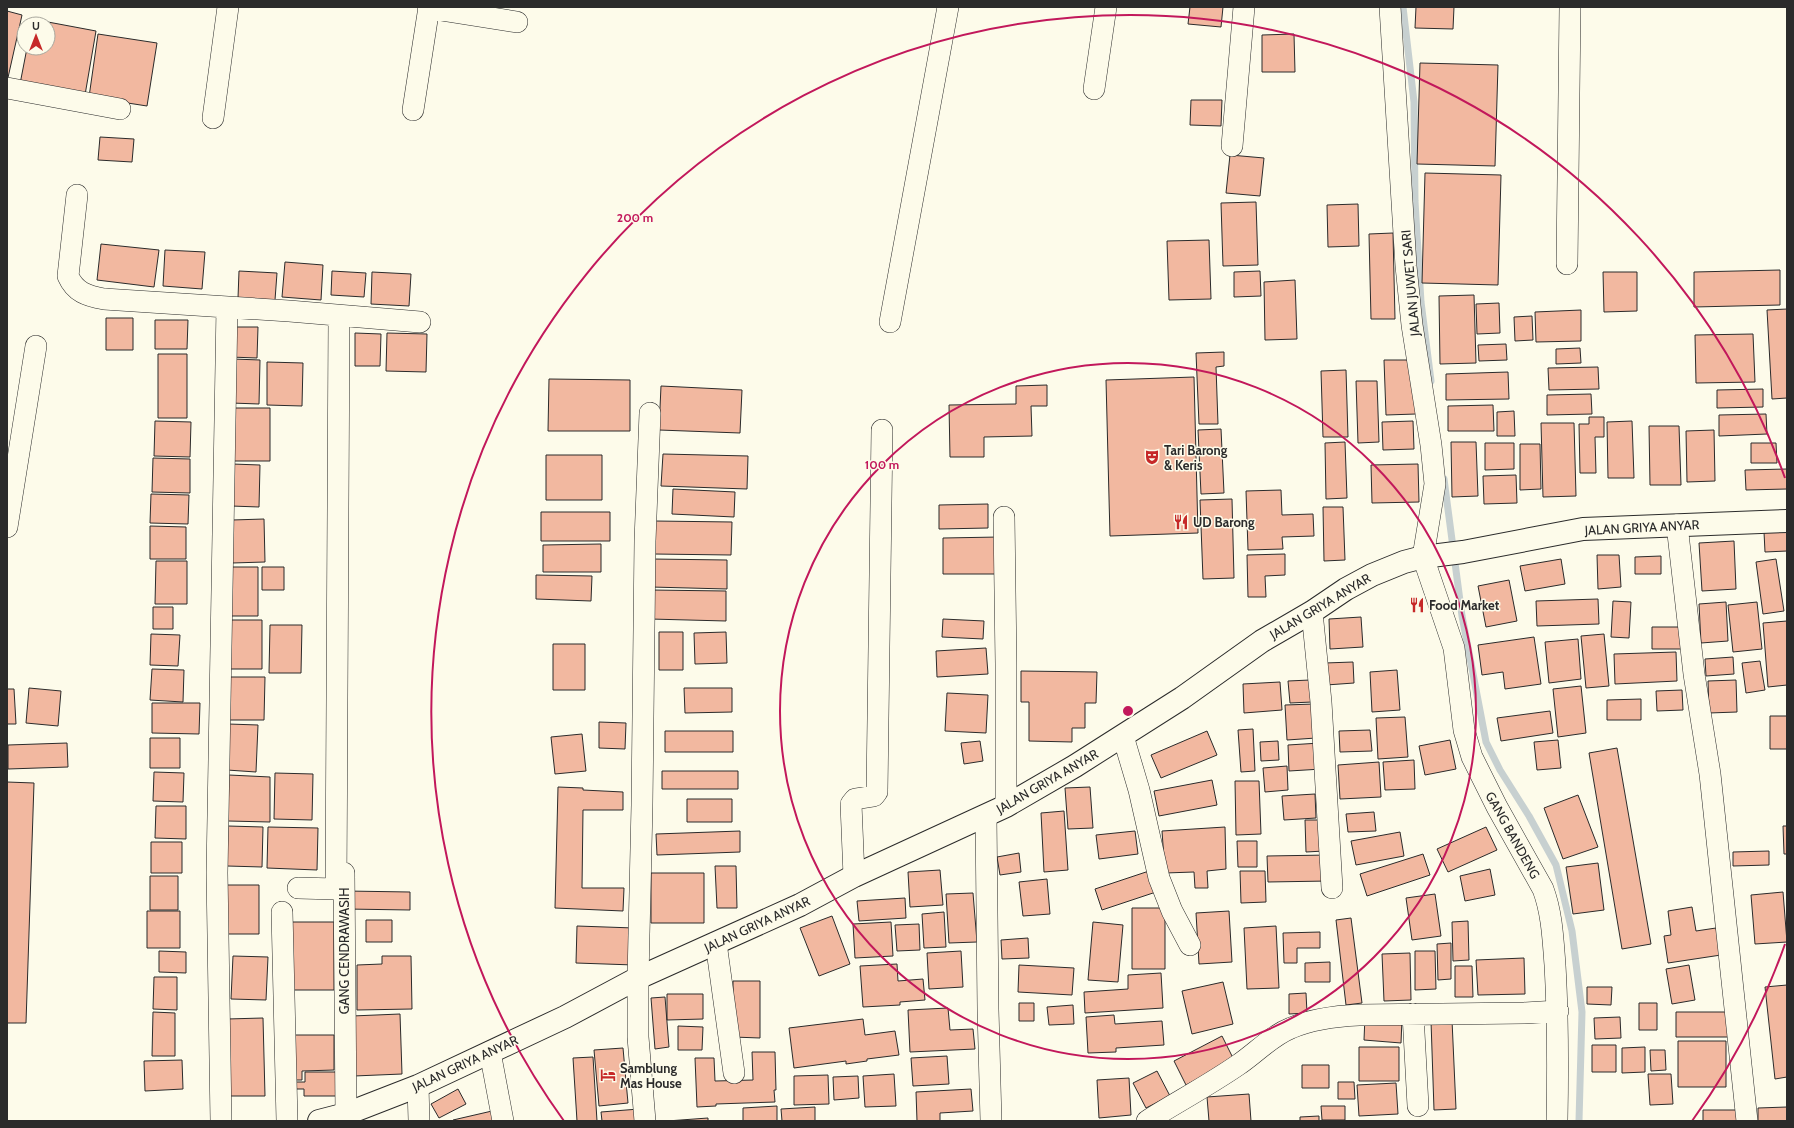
<svg xmlns="http://www.w3.org/2000/svg" width="1794" height="1128" font-family="Cabin,sans-serif">
<style>
.lines{fill:none;stroke-linecap:round;stroke-linejoin:round}
.stream{stroke:#c7d0d0;stroke-width:7}
.building{fill:#f2b8a0;stroke:#2b2b2b}
.minor-casing{stroke:#2b2b2b;stroke-width:22}
.tertiary-casing{stroke:#2b2b2b;stroke-width:24}
.minor{stroke:#fdfbea;stroke-width:21}
.tertiary{stroke:#fdfbea;stroke-width:22}
.ring{fill:none;stroke:#c2185b;stroke-width:2}
.labels{text-anchor:middle;dominant-baseline:central;stroke-width:3;stroke-linejoin:round;paint-order:stroke}
.street-label{font-size:13px;fill:#2b2b2b;stroke:#fdfbea}
.poi-label{font-size:13px;font-weight:bold;fill:#2b2b2b;stroke:#fdfbea;text-anchor:start}
.centre{fill:#c2185b;stroke:#fdfbea;stroke-width:2}
.ring-label{font-size:12px;text-anchor:middle;font-weight:bold;fill:#c2185b;stroke:#fdfbea;stroke-width:3;stroke-linejoin:round;paint-order:stroke}
</style>
<rect width="100%" height="100%" fill="#fdfbea"/>
<g class="lines">
<!-- stream -->
<path class="stream" d="M1403,7L1414,102L1415,201L1421,302L1431,381
M1444,479L1462,616L1486,742L1500,770L1529,816L1556,865L1572,931L1582,1012L1579,1121"/>
</g>
<!-- building -->
<path class="building" d="M1190,7H1223L1221,27L1188,24Z
M1416,7H1454L1453,29L1415,28Z
M7,11L22,15L7,82Z
M32,19L96,31L85,95L20,84L27,48H48V24H31Z
M98,34L157,43L147,106L89,97Z
M1294,34L1295,72H1262V35Z
M1420,63L1498,65L1495,166L1417,164Z
M1191,100H1222L1221,126L1190,125Z
M100,137L134,139L132,162L98,160Z
M1230,155L1264,158L1260,196L1226,193Z
M1425,173L1501,175L1498,285L1422,283Z
M1256,202L1258,265L1223,266L1221,203Z
M1358,204L1359,246L1328,247L1327,205Z
M1393,233L1395,319H1371L1369,234Z
M1209,240L1211,299L1169,300L1167,241Z
M101,244L159,250L154,287L97,280Z
M165,250L205,252L202,289L163,286Z
M285,262L323,265L321,300L282,297Z
M1780,270V305L1694,307V272Z
M239,271L277,273L275,300L238,298Z
M332,271L366,273L364,297L331,295Z
M1260,271L1261,296L1234,297V272Z
M372,272L411,274L409,306L371,304Z
M1603,272H1637V311L1604,312Z
M1295,280L1297,339L1265,340L1264,282Z
M1474,295L1476,363L1440,364L1439,296Z
M1499,303L1500,333L1477,334L1476,304Z
M1787,309V398L1772,399L1767,310Z
M1581,310V341L1536,342L1535,312Z
M1532,316L1533,340L1515,341L1514,317Z
M106,318H133V350H106Z
M155,320H188L187,349H155Z
M231,327H258L257,358L230,357Z
M355,333L381,334L380,366H355Z
M387,333L427,334L426,372L386,371Z
M1753,334L1755,382L1696,383L1695,335Z
M1506,344L1507,360L1479,361L1478,345Z
M1580,348L1581,363L1556,364V349Z
M1224,352V366L1216,367L1218,424H1199L1196,353Z
M158,354H187V418H158Z
M233,359L260,360L259,404L231,403Z
M1384,360H1415L1416,414L1386,415Z
M267,362L303,363L302,406L267,405Z
M1598,367L1599,389L1549,390L1548,368Z
M1346,370L1348,437H1323L1321,371Z
M1508,372L1509,399L1446,400V374Z
M1194,377L1198,533L1110,536L1106,380Z
M549,379L630,380V431H548Z
M1356,381H1377L1379,442L1358,443Z
M1047,385V406H1031L1032,436L984,437V457H950L949,405L1016,404V386Z
M661,386L742,390L740,433L659,430Z
M1763,389V407L1717,408V390Z
M1591,394L1592,414L1547,415V395Z
M1493,405L1494,431H1448V406Z
M232,408H270V461H232Z
M1514,411L1515,436H1497V412Z
M1766,414L1767,434L1719,436V415Z
M1589,417H1604V437H1595L1596,473H1580L1579,424H1589Z
M155,421L191,422L190,457L154,456Z
M1413,421L1414,449L1383,450L1382,422Z
M1632,421L1634,478H1608L1607,422Z
M1541,423H1574L1576,496L1543,497Z
M1649,426H1679L1681,485H1650Z
M1221,429L1224,493L1201,494L1198,430Z
M1714,430L1715,481L1687,482L1686,431Z
M1345,442L1347,498L1326,499L1325,443Z
M1451,442H1476L1478,496L1452,497Z
M1485,443H1514V469L1485,470Z
M1751,443H1776L1777,463H1751Z
M1520,444H1540L1541,489L1520,490Z
M663,454L748,456L747,489L661,486Z
M546,455H602V500H546Z
M153,458L190,459V493L152,492Z
M232,464L260,465L259,507L231,506Z
M1418,464L1419,502L1372,503L1371,465Z
M1787,469V489L1746,490L1745,470Z
M1516,475L1517,503L1484,504L1483,476Z
M673,489L735,492L734,517L672,514Z
M1281,490L1282,515L1313,514L1314,536L1282,537L1283,549L1248,550L1246,491Z
M151,494L189,495L188,524L150,523Z
M1232,499L1234,578L1203,579L1200,500Z
M988,504V528L939,529V505Z
M1323,507H1343L1345,560L1324,561Z
M541,512H610V541H541Z
M264,519L265,562L232,563V520Z
M655,521L732,522L731,555L654,554Z
M150,526L186,527V559H150Z
M1787,531V551L1765,552L1764,532Z
M999,537L1000,574H943V538Z
M1734,541L1736,589L1702,591L1699,543Z
M601,544V572H543V545Z
M1285,554V575L1265,576L1266,597H1248L1247,555Z
M1597,555H1619L1621,587L1598,589Z
M1661,556V574H1635V557Z
M652,559L727,560V589L651,587Z
M1561,559L1565,584L1525,591L1520,566Z
M1776,559L1784,611L1763,614L1756,562Z
M156,561H187V604H155Z
M230,567H258V616H230Z
M262,567H284V590H262Z
M536,575L592,576L591,601L536,599Z
M1509,580L1517,621L1486,627L1478,586Z
M651,590L726,591V621L650,619Z
M1598,599L1599,624L1537,626L1536,601Z
M1613,601L1631,602L1629,638L1611,637Z
M1726,602L1728,641L1701,643L1699,604Z
M1757,602L1762,649L1733,652L1728,605Z
M153,607H173V629H153Z
M1361,617L1363,647L1330,649L1329,619Z
M943,619L984,621L983,639L942,637Z
M229,620H262V669H229Z
M1787,621V685L1768,687L1763,623Z
M270,625H302L301,673H269Z
M1652,627H1680L1681,649H1652Z
M659,632H683V670H659Z
M726,632L727,663L695,664L694,633Z
M151,634L180,635L178,666L150,665Z
M1604,634L1609,686L1586,688L1581,636Z
M1534,637L1541,684L1505,689L1503,672L1482,675L1478,645Z
M1578,639L1581,679L1549,683L1545,642Z
M553,644H585V690H553Z
M986,648L988,674L937,677L936,651Z
M1676,652L1677,681L1615,684L1614,654Z
M1733,657L1734,674L1706,676L1705,659Z
M1760,661L1765,690L1746,693L1742,663Z
M1353,662L1354,683L1326,685L1325,663Z
M152,669L184,670L183,702L150,700Z
M1397,670L1400,710L1372,712L1370,672Z
M1021,671L1097,672L1096,703H1085V728H1072V742L1029,741V702H1021Z
M229,677H265L264,720H229Z
M1310,680L1312,702L1290,703L1288,681Z
M1736,680L1737,712L1709,713L1708,681Z
M1280,682L1282,710L1244,713L1243,684Z
M1581,686L1586,733L1558,737L1553,689Z
M29,688L61,691L58,726L26,723Z
M684,688H732V712L685,713Z
M7,689H14L16,724H7Z
M1682,690L1683,710L1657,711L1656,691Z
M947,693L988,695L986,733L945,731Z
M1641,699V720H1607V700Z
M152,703H200L199,734L152,733Z
M1314,704L1316,738L1287,740L1285,705Z
M1550,711L1553,733L1501,741L1497,718Z
M1770,716H1787V749H1770Z
M1405,717L1408,757L1378,759L1376,718Z
M599,722L626,723L625,749L599,748Z
M228,724L258,725L256,772L227,770Z
M1253,729L1255,771L1241,772L1238,730Z
M1370,730L1372,751L1340,752L1339,731Z
M665,731H733V752H665Z
M1207,731L1217,755L1161,778L1151,755Z
M582,734L586,771L555,774L551,737Z
M150,738H180V768H150Z
M1450,740L1456,769L1425,775L1419,746Z
M1558,740L1561,768L1537,770L1534,742Z
M980,741L983,761L964,764L961,743Z
M1278,741L1279,760L1261,761L1260,742Z
M67,743L68,767L8,769V745Z
M1320,743L1322,769L1289,771L1288,745Z
M1617,748L1651,944L1622,949L1589,753Z
M1414,760L1415,789L1385,790L1383,762Z
M1379,762L1381,797L1340,799L1338,765Z
M1287,766L1288,790L1265,792L1263,768Z
M662,771H738V789H662Z
M154,772L184,773L183,802L153,801Z
M275,773L313,774L312,820L274,819Z
M229,775L270,777V822L228,821Z
M1212,780L1217,805L1159,816L1154,791Z
M1235,781H1259L1261,834L1236,835Z
M7,782L34,783L26,1023H7Z
M558,787L583,788V790L623,792V810H583L582,888H624L623,911L555,908Z
M1090,787L1093,828L1068,829L1065,788Z
M1315,794L1316,818L1284,820L1282,796Z
M1578,795L1598,847L1563,859L1544,808Z
M687,799H732V822H687Z
M156,806H186V839L155,838Z
M1064,811L1068,870L1044,872L1041,813Z
M1374,812L1376,831L1348,832L1346,814Z
M1305,820H1323L1324,851L1306,852Z
M228,826L263,827L262,867L227,866Z
M1783,826H1787V854H1784Z
M268,827L318,828L317,870L267,868Z
M1225,827L1226,869L1207,871L1208,888H1195L1194,872L1165,873L1162,831Z
M1486,827L1497,850L1448,872L1437,849Z
M740,831V852L657,855L656,834Z
M1135,831L1138,854L1099,859L1096,835Z
M1400,832L1404,856L1356,865L1351,841Z
M1237,841H1257V867H1238Z
M151,842H182V873H151Z
M1769,851V865L1733,866V852Z
M1019,853L1021,872L1000,875L997,857Z
M1423,854L1430,875L1367,896L1360,874Z
M1329,855V881L1268,882L1267,856Z
M1598,863L1604,910L1573,914L1566,867Z
M715,866H736L737,908H717Z
M1490,869L1495,895L1465,901L1460,876Z
M940,870L943,905L910,907L908,872Z
M1149,871L1156,892L1102,910L1095,889Z
M1240,871H1265L1266,902L1241,903Z
M651,873H704V923H651Z
M150,876H178V910H150Z
M1047,879L1050,914L1023,916L1019,882Z
M226,885H259V934H226Z
M346,891L410,892V910L346,909Z
M1783,892L1787,942L1755,944L1751,895Z
M973,893L977,942L949,943L946,894Z
M1435,894L1441,936L1412,940L1406,898Z
M905,898L906,918L859,921L857,901Z
M1692,907L1696,931L1716,928L1721,955L1668,963L1664,936L1671,935L1668,911Z
M1132,908H1165V969H1132Z
M147,911H180V948H147Z
M1229,911L1232,962L1199,964L1196,913Z
M944,912L946,947L924,948L922,914Z
M832,916L850,964L819,976L800,928Z
M1351,918L1362,1003L1346,1005L1336,920Z
M366,920H392V942H366Z
M1468,921L1469,960L1453,961L1452,922Z
M289,922H334V990H288Z
M891,922L893,956L855,958L853,924Z
M1093,922L1123,925L1118,982L1088,980Z
M919,924L920,950L897,951L895,925Z
M577,926L634,928V965L576,963Z
M1276,926L1279,988L1247,989L1244,928Z
M1320,932V948H1297V963H1284L1283,933Z
M1028,938L1029,958L1002,959L1001,940Z
M1451,943V979L1438,980L1437,944Z
M159,951L186,952V973L159,972Z
M961,951L963,987L929,989L927,953Z
M1415,951H1435L1436,989L1415,990Z
M1410,953L1411,1000L1384,1001L1382,954Z
M233,956L268,957L266,1000L231,999Z
M382,956H411L412,1009L357,1010V965L382,964Z
M1524,958L1525,994L1478,995L1476,960Z
M1330,962V982H1305V963Z
M897,964L898,981L923,979L925,1000L900,1002V1005L863,1007L860,966Z
M1019,965L1074,968L1072,995L1018,992Z
M1689,965L1695,1000L1672,1004L1666,969Z
M1455,966H1472L1473,997H1455Z
M1161,973L1163,1008L1085,1013L1084,992L1128,989V975Z
M154,977H177V1010L153,1009Z
M733,981H760V1038L733,1037Z
M1223,982L1233,1024L1192,1034L1182,991Z
M1787,985V1077L1775,1079L1765,987Z
M1587,987H1612L1611,1005L1587,1004Z
M1306,993L1307,1013L1289,1014V994Z
M667,994H703V1019L667,1020Z
M665,997L669,1047L655,1049L651,998Z
M1019,1003H1034V1021H1019Z
M1639,1003H1657V1030H1639Z
M1073,1005L1074,1024L1049,1025L1047,1007Z
M948,1008L950,1030L973,1029L975,1049L910,1052L908,1010Z
M153,1012L175,1013V1056H152Z
M1676,1012H1730V1037H1676Z
M400,1014L402,1074L354,1076L352,1016Z
M1114,1015L1115,1024L1162,1021L1164,1045L1116,1048V1052L1088,1053L1086,1017Z
M1365,1016L1402,1019L1401,1043L1364,1040Z
M1620,1017L1621,1038L1595,1039L1594,1018Z
M263,1018L265,1096H229L227,1019Z
M863,1019L865,1035L895,1031L899,1055L867,1059V1061L846,1064V1061L794,1068L789,1028Z
M1452,1020L1456,1109L1434,1110L1431,1021Z
M678,1026L703,1027L702,1050H678Z
M289,1035H334V1070L302,1071V1080H290Z
M1222,1036L1234,1060L1186,1085L1174,1061Z
M1678,1041H1726V1087H1678Z
M1592,1045H1616V1072H1592Z
M1359,1047H1399V1081H1359Z
M1645,1047V1072L1622,1073V1048Z
M623,1048L628,1103L599,1106L594,1050Z
M1650,1050H1665L1666,1070L1651,1071Z
M752,1052H775L776,1090H774L775,1102L716,1104V1106L697,1107L695,1058H714L715,1081L753,1080Z
M947,1056L949,1084L913,1086L911,1058Z
M593,1057L597,1121H577L573,1058Z
M182,1060L183,1089L145,1091L144,1061Z
M1302,1065H1329V1088H1302Z
M1157,1071L1170,1096L1146,1108L1133,1083Z
M305,1072H336V1096H304V1089H290V1082H305Z
M894,1074L896,1106L865,1107L863,1076Z
M1648,1074H1671L1673,1104L1650,1105Z
M828,1075L829,1104L794,1105V1076Z
M858,1076L859,1098L834,1100L833,1077Z
M1129,1078L1131,1115L1099,1118L1097,1080Z
M1338,1082H1354L1355,1099H1338Z
M1396,1083L1398,1114L1359,1116L1357,1085Z
M458,1089L466,1104L439,1118L431,1104Z
M971,1089L973,1111L940,1113V1121H917L916,1092Z
M1249,1094L1251,1121H1209L1207,1097Z
M777,1106V1121H743V1108Z
M1321,1106H1345V1120H1322Z
M815,1107V1121H782L781,1109Z
M1787,1107V1121H1758V1108Z
M639,1109L640,1121H602L601,1112Z
M1703,1110H1737V1121H1703Z
M492,1111L495,1121H453V1120Z
M1319,1116V1121H1300V1117Z
M708,1118V1121H667Z"/>
<g class="lines">
<!-- minor casing -->
<g class="minor-casing">
<path id="minor" d="M1390,7L1406,266L1412,325L1431,445L1435,484L1423,557L1454,648L1464,730L1472,757L1497,807L1543,889C1552,913 1553,939 1555,965C1558,1017 1558,1069 1557,1121
M428,8L517,22
M7,88L120,109
M1094,89L1106,7
M413,110L429,7
M213,118L228,7
M1232,146L1244,7
M77,195L68,276C75,292 87,296 104,299L289,311L420,322
M1567,264L1570,7
M890,322L948,7
M1004,517L1006,664V806
M1677,525L1694,674L1710,774L1747,1121
M7,527L36,346
M1312,612L1321,702L1332,888
M1123,736L1139,790L1159,878L1172,911L1190,945
M986,816L988,1009L991,1121
M344,873L346,1114
M854,876L851,804L855,799L874,796L877,792L882,430
M298,888L336,889L339,317
M282,912L287,1121
M716,943L734,1073
M1413,1014L1418,1106
M490,1052L503,1121
M418,1086L419,1121
M221,1121L217,873L227,307
M645,1121L638,1037V978L642,805L645,541L650,413
M1147,1121C1177,1102 1209,1085 1238,1065C1256,1053 1271,1036 1291,1028C1312,1019 1337,1016 1359,1015L1524,1013L1558,1011"/>
</g>
<!-- tertiary casing -->
<g class="tertiary-casing">
<path id="tertiary" d="M319,1121L346,1114L418,1086L565,1017L638,978L800,905L854,876L1006,806L1075,766L1182,698L1262,641L1312,612L1346,589L1372,575L1404,562L1423,557L1463,552L1583,529L1787,521"/>
</g>
<!-- minor -->
<use href="#minor" class="minor"/>
<!-- tertiary -->
<use href="#tertiary" class="tertiary"/>
</g>
<!-- distance rings -->
<g class="ring">
<circle cx="1128" cy="711" r="348"/>
<path d="M1785 944A697 697 0 0 1 1692 1121M564 1121A697 697 0 1 1 1785 478"/>
</g>
<!-- icons -->
<defs>
<g id="theatre-bare" transform="scale(1.2)"><path d="M-5-5.5Q0-4 5-5.5V0Q5 5 0 6Q-5 5-5 0ZM-3.3-2.5H-1v1.5H-3.3ZM1-2.5H3.3v1.5H1ZM-2.8 1Q0 5.5 2.8 1Z" fill="#c62828" stroke="#fdfbea" stroke-width="2.5" paint-order="stroke"/></g>
<g id="restaurant-bare" transform="scale(1.2)"><path d="M-5-6h1v4h1v-4h1v4h1v-4h1v5L-1.5 .5V6h-2V.5L-5-1ZM5-6V6H3V1.5H1.5Q1.5-4 5-6Z" fill="#c62828" stroke="#fdfbea" stroke-width="2.5" paint-order="stroke"/></g>
<g id="hotel-bare" transform="scale(1.2)"><path d="M-6-4.5h1.5V1H6V5H4.5V3h-9V5H-6ZM-4 0a1.8 1.8 0 1 1 3.6 0ZM.5 0V-2.5h3Q6-2.5 6 0Z" fill="#c62828" stroke="#fdfbea" stroke-width="2.5" paint-order="stroke"/></g>
</defs>
<g fill-rule="evenodd">
<use href="#theatre-bare" x="1152" y="457"/>
<use href="#restaurant-bare" x="1181" y="522"/>
<use href="#restaurant-bare" x="1417" y="605"/>
<use href="#hotel-bare" x="608" y="1075"/>
</g>
<g class="labels">
<!-- street labels -->
<g class="street-label">
<text transform="translate(1410 283) rotate(-95)">JALAN JUWET SARI</text>
<text transform="translate(1642 527) rotate(-3)">JALAN GRIYA ANYAR</text>
<text transform="translate(1320 606) rotate(-31)">JALAN GRIYA ANYAR</text>
<text transform="translate(1047 781) rotate(-30)">JALAN GRIYA ANYAR</text>
<text transform="translate(1513 835) rotate(61)">GANG BANDENG</text>
<text transform="translate(757 924) rotate(-25)">JALAN GRIYA ANYAR</text>
<text transform="translate(344 951) rotate(-90)">GANG CENDRAWASIH</text>
<text transform="translate(465 1063) rotate(-25)">JALAN GRIYA ANYAR</text>
</g>
<!-- poi labels -->
<g class="poi-label">
<text x="1164" y="450">Tari Barong<tspan x="1164" dy="15">&amp; Keris</tspan></text>
<text x="1193" y="522">UD Barong</text>
<text x="1429" y="605">Food Market</text>
<text x="620" y="1068">Samblung<tspan x="620" dy="15">Mas House</tspan></text>
</g>
</g>
<circle cx="1128" cy="711" r="6" class="centre"/>
<g class="ring-label">
<text x="635" y="222">200 m</text>
<text x="882" y="469">100 m</text>
</g>
<!-- border -->
<rect width="1794" height="1128" fill="none" stroke="#2b2b2b" stroke-width="16"/>
<!-- north arrow -->
<g transform="translate(36 36)"><circle r="19" fill="#fdfbea" stroke="#a9a89e"/>
<path d="M0-3L7 15L0 10L-7 15Z" fill="#c62828"/>
<text y="-6" font-size="11" font-weight="bold" text-anchor="middle" fill="#2b2b2b">U</text>
</g>
</svg>
